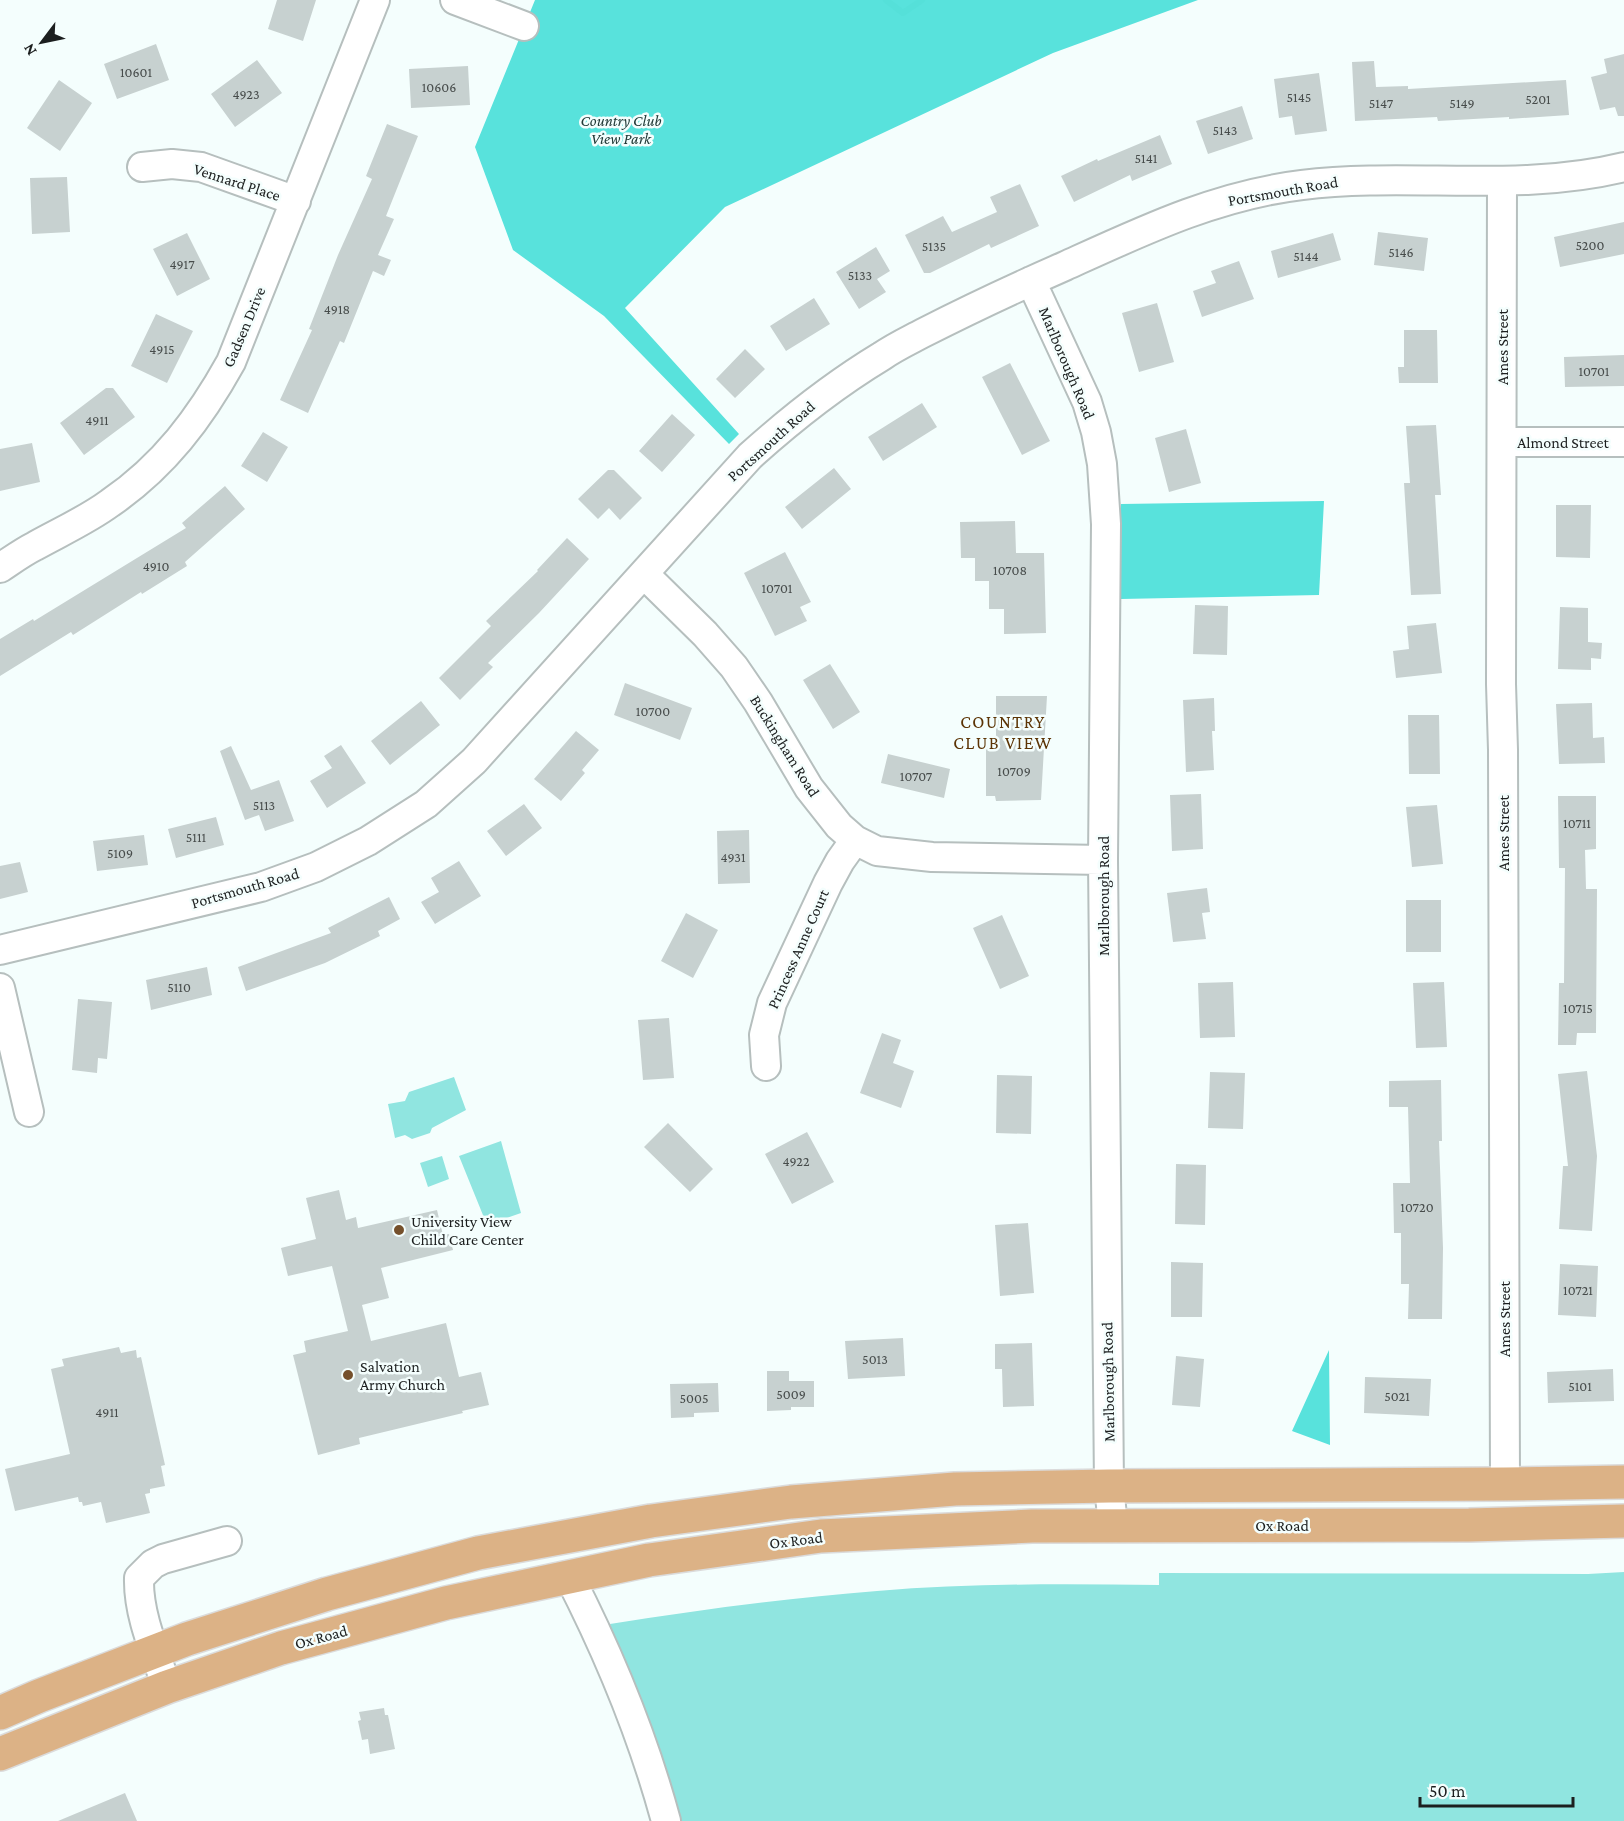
<svg xmlns="http://www.w3.org/2000/svg" width="1624" height="1821" font-family="'Crimson Pro',serif">
<style>
.green{fill:#90e5e0}
.forest{fill:#58e2dc}
.lines{fill:none;stroke-linecap:round;stroke-linejoin:round}
.stream{stroke:#55e0d9;stroke-width:6}
.building{fill:#c7d1d0}
.minor-casing{stroke:#b6bfbe;stroke-width:32}
.major-casing{stroke:#dbdbdb;stroke-width:36}
.minor{stroke:#fff;stroke-width:28}
.major{stroke:#dcb286;stroke-width:33}
.poi-dot{fill:#75502c;stroke:#f4fefd;stroke-width:2}
.labels{text-anchor:middle;dominant-baseline:central;stroke-width:5;stroke-linejoin:round;paint-order:stroke}
.number-label{font-size:14px;fill:#474c4b}
.park-label{font-size:16px;font-style:italic;fill:#213937;stroke:#f4fefd}
.street-label{font-size:16px;fill:#1c1f1f;stroke:#f4fefd}
.poi-label{font-size:16px;fill:#1c1f1f;stroke:#f4fefd;text-anchor:start}
.neighbourhood-label{font-size:18px;letter-spacing:1.5px;fill:#5c3405;stroke:#f4fefd}
</style>
<rect width="100%" height="100%" fill="#f4fefd"/>
<!-- green -->
<path class="green" d="M454,1077L466,1110L432,1128L430,1133L412,1139L405,1135L395,1138L388,1104L405,1101L409,1092Z
M501,1141L521,1213L487,1225L459,1156Z
M442,1156L449,1179L428,1187L420,1163Z
M1624,1572V1821H662L610,1624C698,1610 787,1598 877,1591C970,1583 1065,1584 1159,1585V1573L1588,1574Z"/>
<!-- forest -->
<path class="forest" d="M535,0H1198L1053,53L725,207L625,308L739,434L729,444L604,316L513,250L475,147Z
M1324,501L1319,595L1121,599V504Z
M1329,1350L1330,1445L1292,1431Z"/>
<g class="lines">
<!-- stream -->
<path class="stream" d="M886,0L903,13L922,0"/>
</g>
<!-- building -->
<path class="building" d="M277,0H316L303,41L268,29Z
M156,44L169,80L117,99L104,64Z
M1624,54V116H1618L1615,107L1600,110L1591,77L1607,73L1604,59Z
M257,60L282,93L235,127L211,94Z
M1374,61L1376,87L1408,86V89L1566,80L1569,115L1509,119V117L1438,121L1437,117L1355,121L1352,62Z
M468,66L470,105L411,108L409,69Z
M1319,73L1327,131L1295,135L1292,116L1279,118L1274,79Z
M59,80L92,103L60,151L27,128Z
M1242,106L1253,139L1208,154L1196,121Z
M387,124L418,136L386,216L394,219L378,255L391,260L384,276L373,271L344,343L340,341L308,413L280,400L312,330L309,329L338,255L372,179L366,176Z
M1160,135L1172,164L1132,181L1130,175L1074,202L1061,176L1097,159L1098,161Z
M67,177L70,232L32,234L30,178Z
M1020,184L1039,226L991,248L989,244L930,273H924L905,235L943,216L952,232L997,212L990,197Z
M1624,222V254L1560,267L1554,237Z
M1378,232L1428,238L1424,271L1374,265Z
M187,233L210,279L177,296L153,249Z
M1333,233L1341,260L1278,278L1271,251Z
M876,247L890,271L877,279L886,292L859,309L836,272Z
M1239,261L1254,299L1202,317L1193,291L1216,283L1211,271Z
M814,298L830,324L786,351L770,326Z
M1157,303L1174,362L1139,372L1122,313Z
M156,314L193,331L167,383L131,366Z
M1404,330H1437L1438,383H1399L1398,367H1404Z
M745,349L765,369L735,398L716,379Z
M1624,355V386L1565,387L1564,357Z
M1010,363L1050,441L1022,455L982,377Z
M106,388H113L135,417L84,455L60,423Z
M922,403L937,427L883,461L868,437Z
M672,414L695,435L662,472L639,451Z
M1436,425L1441,495H1435L1441,594L1411,595L1404,483H1410L1406,426Z
M1186,429L1201,483L1169,492L1155,438Z
M263,432L288,447L267,482L241,466Z
M32,443L40,482L0,491V449Z
M834,468L851,489L802,529L785,507Z
M608,470H614L642,498L620,520L609,508L598,519L578,499Z
M225,486L245,509L185,562L187,566L142,594L141,592L73,635L71,632L0,676V639L33,619L34,621L186,528L182,523Z
M1556,505H1591L1590,558L1556,557Z
M1015,521L1016,553H1044L1046,633L1004,634V609H989V581H975V558H961L960,522Z
M567,538L589,559L539,613L488,663L493,667L460,700L439,678L491,626L486,621L538,571L537,570Z
M785,552L811,602L800,607L807,621L775,636L744,573Z
M1195,605L1228,606L1227,655L1193,654Z
M1560,607L1588,608V642L1602,643L1601,659L1591,658V670L1558,669Z
M1436,623L1442,673L1396,678L1393,651L1409,649L1407,626Z
M830,664L860,712L833,729L803,680Z
M625,683L692,708L680,740L614,715Z
M996,696H1047L1041,800L996,801L995,796H986V747H996Z
M1214,698L1215,731H1212L1214,770L1186,772L1183,700Z
M421,701L440,725L390,765L371,741Z
M1592,703L1593,738L1604,737L1605,763L1559,764L1556,704Z
M1408,715H1439L1440,774H1409Z
M576,731L599,750L582,770L585,773L561,801L534,779Z
M341,745L366,783L327,808L310,781L332,768L324,756Z
M231,746L251,790L279,780L294,821L265,831L259,815L245,820L220,751Z
M888,754L950,769L944,798L881,783Z
M1201,794L1203,849L1172,851L1170,795Z
M1558,796H1596V849L1585,850L1586,889H1597L1596,1033H1577L1576,1045H1558L1559,983H1564L1565,868H1559Z
M524,804L542,828L506,856L487,831Z
M1437,805L1443,864L1412,867L1406,807Z
M216,817L224,845L176,858L168,829Z
M749,830L750,883L718,884L717,831Z
M144,835L148,865L97,871L93,841Z
M459,861L481,896L435,924L421,902L439,892L431,878Z
M20,862L28,892L0,899V866Z
M1207,888L1210,912L1202,913L1206,939L1173,942L1167,893Z
M389,897L400,919L378,931L380,936L325,963L246,991L238,967L331,933L328,928Z
M1406,900H1441V952H1406Z
M686,913L718,930L693,978L661,961Z
M1002,915L1029,976L1000,989L973,928Z
M207,967L212,995L151,1010L146,980Z
M1233,982L1235,1037L1200,1038L1198,983Z
M1444,982L1447,1047L1416,1048L1413,983Z
M78,999L112,1002L107,1059L98,1058L97,1073L72,1070Z
M669,1018L674,1078L643,1080L638,1020Z
M882,1033L901,1040L893,1063L914,1071L901,1108L860,1093Z
M1587,1071L1597,1156L1592,1231L1559,1229L1563,1166H1568L1558,1074Z
M1210,1072L1245,1073L1243,1129L1208,1128Z
M997,1075L1032,1076L1031,1134L996,1133Z
M1441,1080L1442,1141H1439L1443,1248L1442,1319H1408L1409,1284H1401V1233H1394L1393,1183H1410L1408,1107H1389V1081Z
M668,1123L713,1169L690,1192L644,1147Z
M807,1132L834,1182L792,1204L765,1154Z
M1176,1164L1206,1165L1205,1225L1175,1224Z
M339,1190L346,1220L356,1217L358,1228L437,1210L443,1235L449,1234L453,1250L381,1268L389,1298L362,1305L371,1341L446,1323L459,1377L481,1372L489,1405L462,1411L463,1413L359,1438L360,1444L318,1455L293,1355L306,1352L304,1341L348,1331L332,1266L288,1276L281,1248L316,1239L306,1198Z
M1028,1223L1034,1293L1000,1296L995,1225Z
M1171,1262L1203,1263L1202,1317H1171Z
M1560,1264L1598,1266L1596,1317L1558,1315Z
M903,1338L905,1376L848,1379L845,1341Z
M1032,1343L1034,1406L1003,1407L1002,1369H995V1344Z
M119,1347L121,1353L136,1350L137,1358L141,1357L165,1465L161,1466L165,1486L150,1489V1493L145,1494L150,1513L106,1523L101,1502L83,1506L82,1502H79L78,1497L15,1511L5,1469L70,1454L51,1369L64,1366L62,1359Z
M1176,1356L1204,1359L1200,1407L1172,1405Z
M1613,1369L1614,1401L1548,1403L1547,1372Z
M767,1371H789V1381H814V1407H791V1410L767,1411Z
M1365,1377L1431,1379L1429,1416L1364,1413Z
M718,1383L719,1412L694,1413V1417L671,1418L670,1384Z
M384,1708L385,1715H388L395,1749L370,1754L368,1739L362,1740L358,1721L361,1720L359,1712Z
M125,1793L137,1821H58Z"/>
<g class="lines">
<!-- minor casing -->
<g class="minor-casing">
<path id="minor" d="M455,0L524,26
M142,167L172,164L201,167L296,201
M1502,182L1501,684L1503,750L1505,1484
M1031,281L1087,402L1096,432L1102,464L1106,524L1103,860L1109,1486L1113,1526
M1502,442H1624
M0,568C12,560 23,552 35,546C60,532 87,520 110,503C164,466 200,418 231,362L375,0
M644,574L705,634L734,667L758,702L809,788L839,826L855,840L877,851L932,857L1103,860
M0,950L261,887L316,867L368,841L426,804L474,761L750,456C791,419 834,385 882,356C895,347 910,340 923,333C970,309 1017,287 1065,266C1142,231 1217,195 1302,185C1409,172 1518,193 1624,167
M0,988L29,1112
M766,1066L764,1035L772,1003L828,883L840,861L855,840
M569,1576C609,1654 643,1736 666,1821
M167,1687C155,1652 138,1615 139,1578L153,1564L163,1559L227,1541"/>
</g>
<!-- major casing -->
<g class="major-casing">
<path id="major" d="M0,1713L39,1696L187,1639L327,1594L478,1553L651,1521L791,1502L955,1489L1109,1486L1505,1484L1624,1482
M0,1754L167,1687L281,1648L446,1603L649,1560L821,1536L1032,1526L1469,1525L1624,1521"/>
</g>
<!-- minor -->
<use href="#minor" class="minor"/>
<!-- major -->
<use href="#major" class="major"/>
</g>
<!-- markers -->
<g class="poi-dot">
<circle cx="399" cy="1230" r="6"/>
<circle cx="348" cy="1375" r="6"/>
</g>
<g class="labels">
<!-- number labels -->
<g class="number-label">
<text x="136" y="72">10601</text>
<text x="439" y="87">10606</text>
<text x="246" y="94">4923</text>
<text x="1299" y="97">5145</text>
<text x="1538" y="99">5201</text>
<text x="1381" y="103">5147</text>
<text x="1462" y="103">5149</text>
<text x="1225" y="130">5143</text>
<text x="1146" y="158">5141</text>
<text x="1590" y="245">5200</text>
<text x="934" y="246">5135</text>
<text x="1401" y="252">5146</text>
<text x="1306" y="256">5144</text>
<text x="182" y="264">4917</text>
<text x="860" y="275">5133</text>
<text x="337" y="309">4918</text>
<text x="162" y="349">4915</text>
<text x="1594" y="371">10701</text>
<text x="97" y="420">4911</text>
<text x="156" y="566">4910</text>
<text x="1010" y="570">10708</text>
<text x="777" y="588">10701</text>
<text x="653" y="711">10700</text>
<text x="1014" y="771">10709</text>
<text x="916" y="776">10707</text>
<text x="264" y="805">5113</text>
<text x="1577" y="823">10711</text>
<text x="196" y="837">5111</text>
<text x="120" y="853">5109</text>
<text x="733" y="857">4931</text>
<text x="179" y="987">5110</text>
<text x="1578" y="1008">10715</text>
<text x="796" y="1161">4922</text>
<text x="1417" y="1207">10720</text>
<text x="1578" y="1290">10721</text>
<text x="875" y="1359">5013</text>
<text x="1580" y="1386">5101</text>
<text x="791" y="1394">5009</text>
<text x="1397" y="1396">5021</text>
<text x="694" y="1398">5005</text>
<text x="107" y="1412">4911</text>
</g>
<!-- park labels -->
<g class="park-label">
<text x="621" y="120">Country Club<tspan x="621" dy="18">View Park</tspan></text>
</g>
<!-- street labels -->
<g class="street-label">
<text transform="translate(237 182) rotate(18)">Vennard Place</text>
<text transform="translate(1283 191) rotate(-10)">Portsmouth Road</text>
<text transform="translate(244 327) rotate(-67)">Gadsen Drive</text>
<text transform="translate(1502 347) rotate(-90)">Ames Street</text>
<text transform="translate(1067 363) rotate(67)">Marlborough Road</text>
<text transform="translate(771 441) rotate(-42)">Portsmouth Road</text>
<text x="1563" y="442">Almond Street</text>
<text transform="translate(785 746) rotate(58)">Buckingham Road</text>
<text transform="translate(1503 833) rotate(-90)">Ames Street</text>
<text transform="translate(245 888) rotate(-16)">Portsmouth Road</text>
<text transform="translate(1103 896) rotate(-90)">Marlborough Road</text>
<text transform="translate(798 949) rotate(-66)">Princess Anne Court</text>
<text transform="translate(1504 1319) rotate(-90)">Ames Street</text>
<text transform="translate(1108 1382) rotate(-91)">Marlborough Road</text>
<text x="1282" y="1525">Ox Road</text>
<text transform="translate(796 1540) rotate(-7)">Ox Road</text>
<text transform="translate(321 1637) rotate(-15)">Ox Road</text>
</g>
<!-- poi labels -->
<g class="poi-label">
<text x="411" y="1221">University View<tspan x="411" dy="18">Child Care Center</tspan></text>
<text x="360" y="1366">Salvation<tspan x="360" dy="18">Army Church</tspan></text>
</g>
<!-- neighbourhood labels -->
<g class="neighbourhood-label">
<text x="1003" y="722">COUNTRY<tspan x="1003" dy="21">CLUB VIEW</tspan></text>
</g>
</g>
<!-- north arrow -->
<g transform="translate(42 42) rotate(238)" stroke="#f4fefd" stroke-width="4.5" paint-order="stroke">
<path d="M0-4.5L10 22L0 15L-10 22Z" fill="#1c1f1f"/>
<text y="-9" font-size="16" font-weight="bold" text-anchor="middle" fill="#1c1f1f">N</text>
</g>
<!-- scale -->
<path d="M1420 1797v9h153v-9" fill="none" stroke="#1c1f1f" stroke-width="3"/>
<text x="1429" y="1797" font-size="18" fill="#1c1f1f" stroke="#f4fefd" stroke-width="4.5" paint-order="stroke">50 m</text>
</svg>
